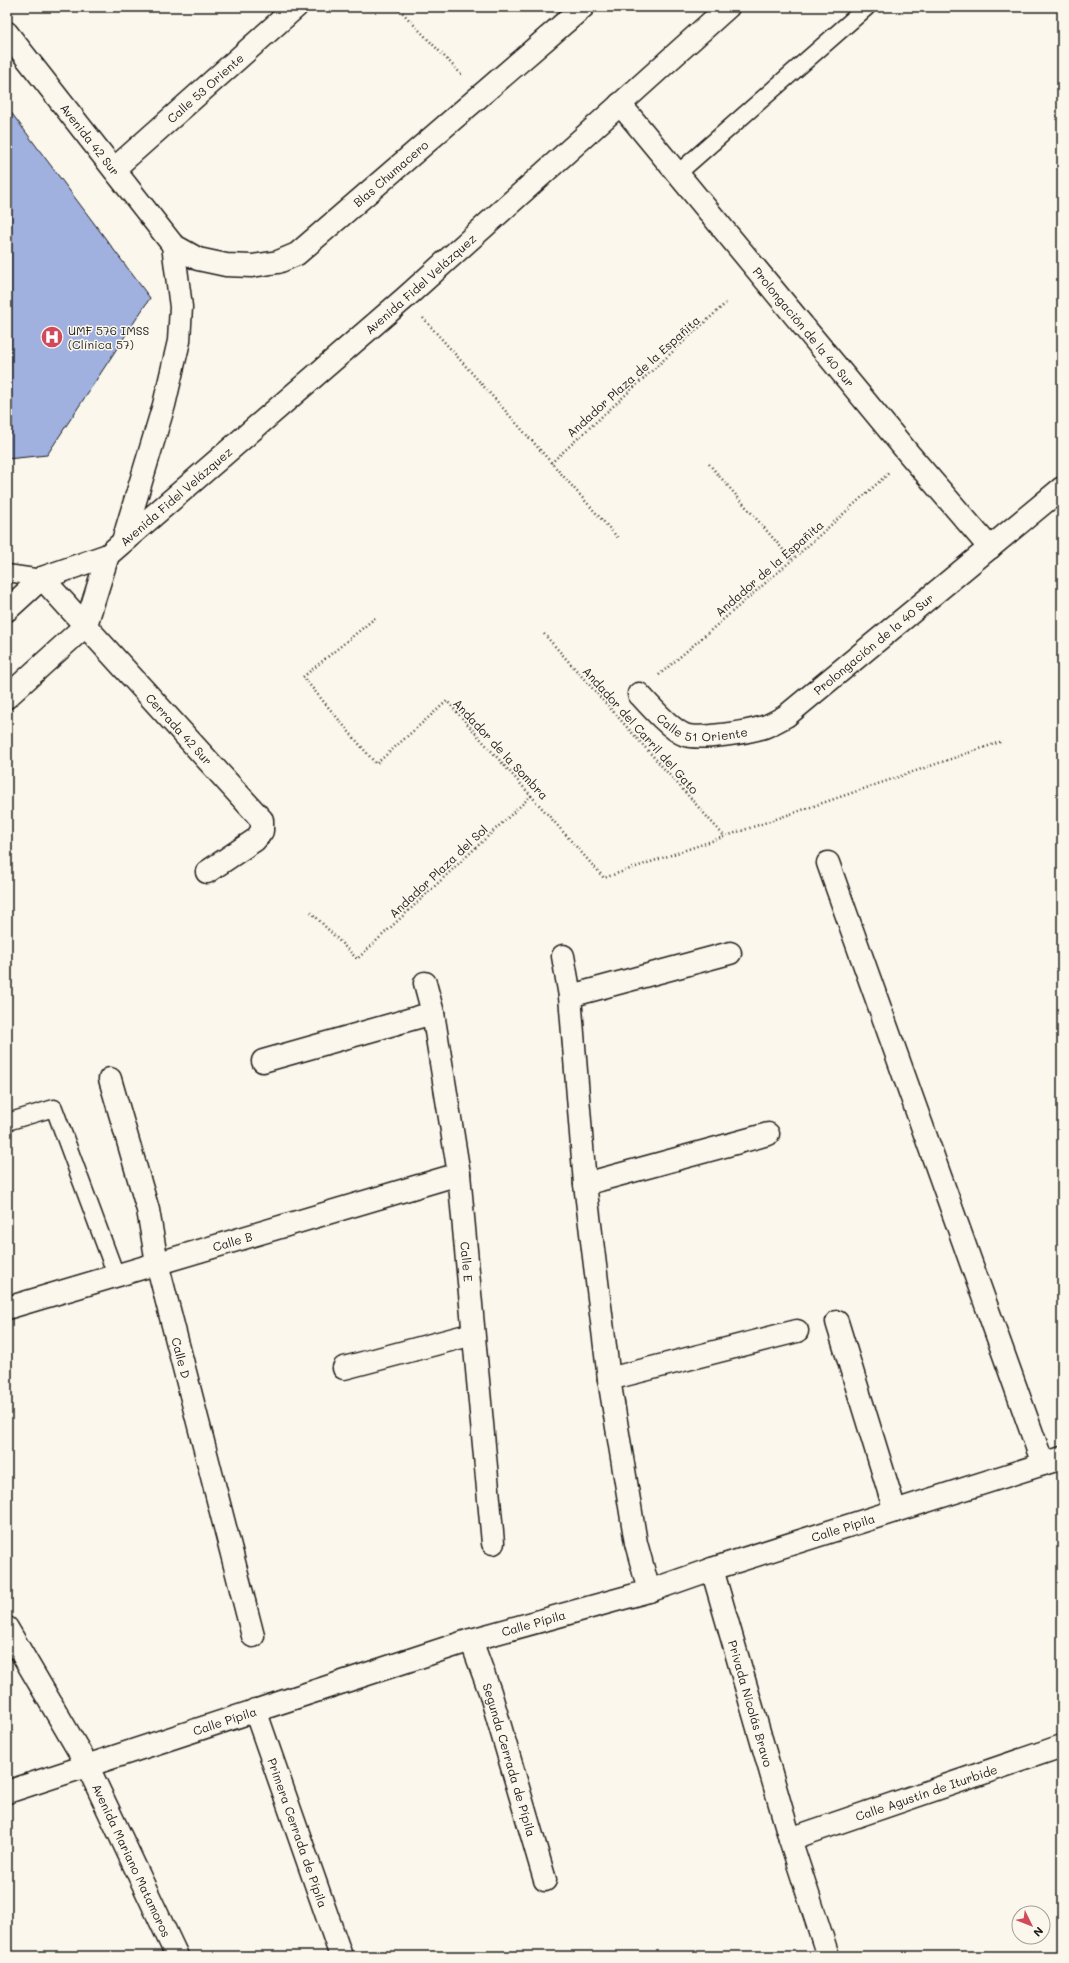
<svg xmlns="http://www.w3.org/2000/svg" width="1069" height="1963" font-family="Mali,sans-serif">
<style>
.building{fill:#a0b0df;stroke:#1c1c1c}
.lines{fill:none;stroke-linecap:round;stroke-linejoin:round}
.lane-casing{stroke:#1c1c1c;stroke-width:19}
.street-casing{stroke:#1c1c1c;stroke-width:25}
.primary-casing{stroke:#1c1c1c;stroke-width:25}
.path{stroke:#1c1c1c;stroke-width:2.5;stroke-dasharray:1 3;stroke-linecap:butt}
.lane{stroke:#fbf7ec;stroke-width:16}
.street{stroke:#fbf7ec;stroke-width:22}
.primary{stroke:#fbf7ec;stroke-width:22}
.labels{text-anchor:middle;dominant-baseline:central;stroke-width:3;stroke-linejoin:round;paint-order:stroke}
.street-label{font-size:12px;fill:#1c1c1c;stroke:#fbf7ec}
.poi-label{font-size:12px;fill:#1c1c1c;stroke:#fbf7ec;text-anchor:start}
</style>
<rect width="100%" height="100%" fill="#fbf7ec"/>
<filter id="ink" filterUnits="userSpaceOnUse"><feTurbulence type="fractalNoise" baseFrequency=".025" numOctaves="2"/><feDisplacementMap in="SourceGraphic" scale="8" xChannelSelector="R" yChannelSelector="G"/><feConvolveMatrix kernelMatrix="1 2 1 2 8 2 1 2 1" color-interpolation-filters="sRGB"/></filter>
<g filter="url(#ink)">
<!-- building -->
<path class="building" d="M7,107L150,298L47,455L7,459Z"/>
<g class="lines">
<!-- lane casing -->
<g class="lane-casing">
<path id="lane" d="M677,174L867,7
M7,573L42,578
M7,1122L54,1108L116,1275"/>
</g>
<!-- street casing -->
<g class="street-casing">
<g id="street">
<path id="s1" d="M7,33L173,245L198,259L226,265L252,266L278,262L297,254L583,7"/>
<path id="s2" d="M620,104L909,454L990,548"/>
<path id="s3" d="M114,169L296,7"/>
<path d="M123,541L164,405L179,341L181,307L173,245"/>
<path id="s4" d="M42,578L262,820V831L255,840L207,872"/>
<path id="s5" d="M639,694C649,705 671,730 685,735C700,740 748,732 764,727C772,724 779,720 786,716L1062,488"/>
<path d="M828,863L1043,1464"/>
<path d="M563,956L570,996L585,1184L609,1379L636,1543L649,1591"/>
<path id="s6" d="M425,983L433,1013L459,1174L493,1543"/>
<path d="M570,996L730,953"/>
<path d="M263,1061L433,1013"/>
<path id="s7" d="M110,1079L148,1210L157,1263L253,1636"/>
<path d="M585,1184L768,1134"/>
<path id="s8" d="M7,1308L459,1174"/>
<path d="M837,1322L895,1511"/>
<path d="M344,1368L473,1334"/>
<path d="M609,1379L797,1331"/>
<path id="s9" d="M712,1569L790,1839L828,1956"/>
<path id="s10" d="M7,1628L87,1765L177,1956"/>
<path id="s11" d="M471,1640L490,1692L545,1880"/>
<path id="s12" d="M255,1710L341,1956"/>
<path id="s13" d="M7,1792L471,1640L649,1591L712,1569L1062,1458"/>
<path id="s14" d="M790,1839L1062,1746"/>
</g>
</g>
<!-- primary casing -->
<g class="primary-casing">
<g id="primary">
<path id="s15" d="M7,610L42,578L108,555L405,298L728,7"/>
<path d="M7,697L86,625L108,555"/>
</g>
</g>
<!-- path -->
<path class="path" d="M397,7L462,75
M423,318L619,539
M551,463L726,303
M709,464L792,560
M375,618L303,677L376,764L447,701L604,878L1003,741
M544,634L725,837
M659,675L792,560L890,472
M311,912L357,959L532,795"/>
<!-- lane -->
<use href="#lane" class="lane"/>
<!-- street -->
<use href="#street" class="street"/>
<!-- primary -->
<use href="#primary" class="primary"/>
</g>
</g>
<!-- icons -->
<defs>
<g id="hospital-disc" transform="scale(1.15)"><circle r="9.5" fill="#d1495b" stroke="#fbf7ec"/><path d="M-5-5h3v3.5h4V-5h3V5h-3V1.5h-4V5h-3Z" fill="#fff"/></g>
</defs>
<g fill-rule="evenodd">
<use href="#hospital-disc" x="52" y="337"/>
</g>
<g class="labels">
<!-- street labels -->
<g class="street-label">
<text stroke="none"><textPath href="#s3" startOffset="122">Calle 53 Oriente</textPath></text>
<text stroke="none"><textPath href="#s1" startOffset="135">Avenida 42 Sur</textPath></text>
<text stroke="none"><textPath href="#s1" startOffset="523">Blas Chumacero</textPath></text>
<text stroke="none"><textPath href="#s15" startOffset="531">Avenida Fidel Velázquez</textPath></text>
<text stroke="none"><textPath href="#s2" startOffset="289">Prolongación de la 40 Sur</textPath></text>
<text transform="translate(633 376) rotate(-42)">Andador Plaza de la Españita</text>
<text stroke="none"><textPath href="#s15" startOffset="207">Avenida Fidel Velázquez</textPath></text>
<text transform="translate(769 568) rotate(-41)">Andador de la Españita</text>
<text stroke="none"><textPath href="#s5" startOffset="280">Prolongación de la 40 Sur</textPath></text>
<text stroke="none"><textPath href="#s5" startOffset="77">Calle 51 Oriente</textPath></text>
<text stroke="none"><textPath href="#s4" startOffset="204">Cerrada 42 Sur</textPath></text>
<text transform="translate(641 730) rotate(48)">Andador del Carril del Gato</text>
<text transform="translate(501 749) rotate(47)">Andador de la Sombra</text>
<text transform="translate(438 871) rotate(-43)">Andador Plaza del Sol</text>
<text stroke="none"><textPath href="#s8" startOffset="235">Calle B</textPath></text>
<text stroke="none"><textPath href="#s6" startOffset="282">Calle E</textPath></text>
<text stroke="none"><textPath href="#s7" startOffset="288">Calle D</textPath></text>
<text stroke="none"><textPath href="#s13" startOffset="877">Calle Pípila</textPath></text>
<text stroke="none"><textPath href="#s13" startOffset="553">Calle Pípila</textPath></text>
<text stroke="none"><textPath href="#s9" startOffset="140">Privada Nicolás Bravo</textPath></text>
<text stroke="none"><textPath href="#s13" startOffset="229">Calle Pípila</textPath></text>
<text stroke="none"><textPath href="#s11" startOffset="126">Segunda Cerrada de Pípila</textPath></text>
<text stroke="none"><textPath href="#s14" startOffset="144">Calle Agustín de Iturbide</textPath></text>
<text stroke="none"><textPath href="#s12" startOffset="130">Primera Cerrada de Pípila</textPath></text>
<text stroke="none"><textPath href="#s10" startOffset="264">Avenida Mariano Matamoros</textPath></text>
</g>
<!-- poi labels -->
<g class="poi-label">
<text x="68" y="330">UMF 576 IMSS<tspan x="68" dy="14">(Clínica 57)</tspan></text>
</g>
</g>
<!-- margin -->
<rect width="1069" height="1963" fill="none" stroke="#fbf7ec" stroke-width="24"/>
<rect x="12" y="12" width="1045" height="1939" fill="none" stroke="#1c1c1c" stroke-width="1.5" filter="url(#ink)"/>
<!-- north arrow -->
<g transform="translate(1031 1925) rotate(133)"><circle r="19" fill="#fbf7ec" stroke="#a29f99"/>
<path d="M0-3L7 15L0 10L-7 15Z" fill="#d1495b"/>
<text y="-6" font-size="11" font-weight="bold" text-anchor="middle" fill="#1c1c1c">N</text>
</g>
</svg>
